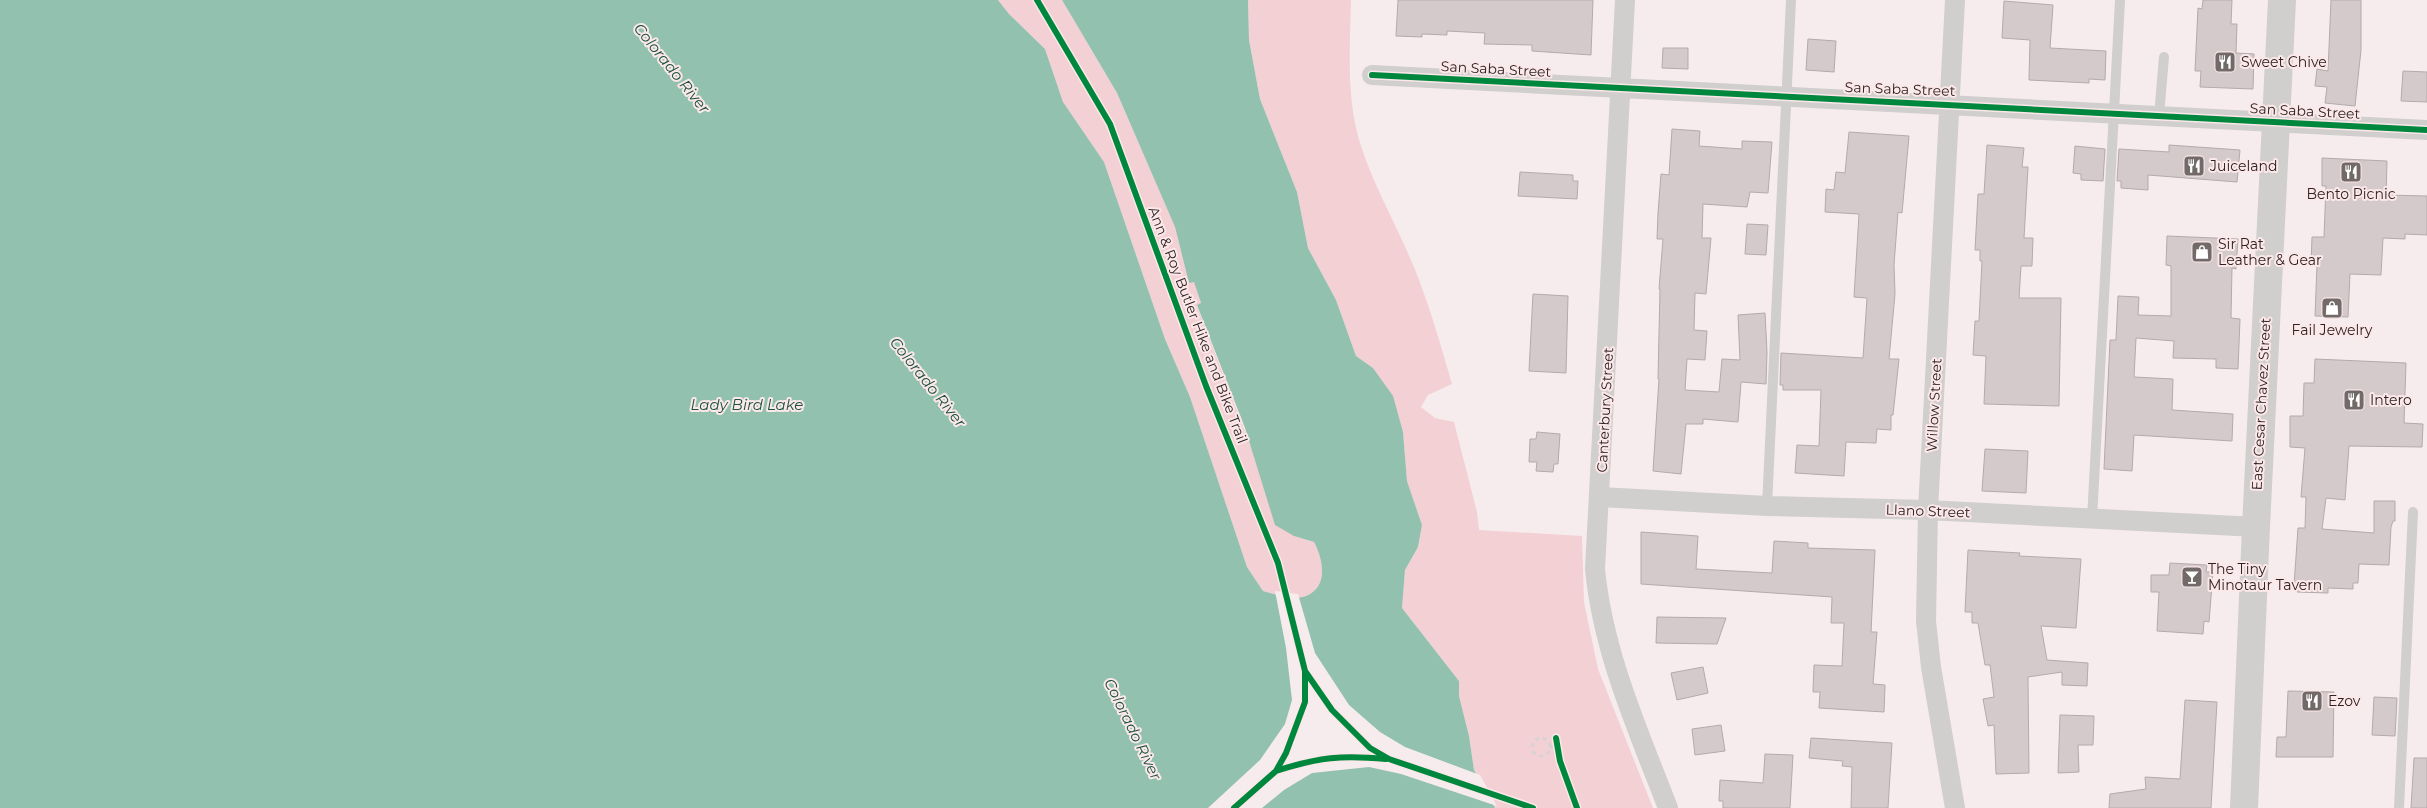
<svg xmlns="http://www.w3.org/2000/svg" width="2427" height="808" font-family="Montserrat,sans-serif">
<style>
.green{fill:#f3d0d3}
.water{fill:#93c1b0}
.pier{fill:#f7eced}
.building{fill:#d4cacb;stroke:#b4aaab}
.lines{fill:none;stroke-linecap:round;stroke-linejoin:round}
.path{stroke:#d7d3d4;stroke-width:3;stroke-dasharray:4 4;stroke-linecap:butt}
.service{stroke:#d1cece;stroke-width:10}
.minor{stroke:#d1cece;stroke-width:20}
.secondary{stroke:#d1cece;stroke-width:28}
.cycleway-casing{stroke:#fce7e9;stroke-width:9}
.cycleway{stroke:#00873e;stroke-width:6}
.labels{text-anchor:middle;dominant-baseline:central;stroke-width:4;stroke-linejoin:round;paint-order:stroke}
.poi-label{font-size:14px;fill:#2b2222;stroke:#fce7e9;text-anchor:start}
.street-label{font-size:14px;fill:#2b2222;stroke:#fce7e9}
.water-label{font-size:15px;font-style:italic;fill:#185241;stroke:#fce7e9}
</style>
<rect width="100%" height="100%" fill="#f7eced"/>
<!-- green -->
<path class="green" d="M998,0H1062L1117,93L1175,227L1189,283L1194,281L1201,303L1197,306L1254,455L1294,536L1314,542C1323,559 1329,587 1306,596C1293,601 1275,594 1263,591L1247,567L1190,397L1165,339L1104,162L1063,102L1045,49L1009,14Z
M1248,0H1351C1350,47 1346,97 1360,143C1372,181 1391,215 1407,251C1426,293 1439,339 1452,384L1428,395L1421,407L1435,418L1454,422L1477,512L1479,530L1582,536L1584,602L1598,669L1653,808H1495L1474,770L1469,736L1459,696V681L1402,608L1405,570L1418,547L1422,525L1407,481L1403,432L1373,368L1356,356L1336,300L1308,248L1297,192L1260,99L1249,40Z"/>
<!-- water -->
<path class="water" d="M0,0H998L1009,14L1045,49L1063,102L1104,162L1165,339L1190,397L1247,567L1263,591C1275,594 1294,601 1306,596C1329,587 1323,559 1314,542L1294,536L1275,525L1245,428L1197,305L1201,303L1194,282L1189,283L1175,227L1117,93L1062,0H1248L1249,40L1260,99L1297,192L1308,248L1336,300L1356,356L1373,368L1393,396L1403,432L1407,481L1422,525L1418,547L1405,570L1402,608L1459,681V696L1469,736L1474,770L1495,808H0Z"/>
<!-- pier -->
<path class="pier" d="M1275,591L1298,594L1315,653L1349,705L1380,732L1405,747L1480,775L1497,806L1401,774L1369,767L1312,773L1284,790L1262,808H1208L1260,760L1285,724L1292,700L1286,648Z"/>
<!-- building -->
<path class="building" d="M1398,0H1593L1591,55L1532,51V45L1484,44L1485,33L1447,31V35L1422,34V37L1396,36Z
M2203,0H2232L2231,24H2237L2236,53L2254,54L2253,89L2200,87L2201,71H2195L2198,8L2202,9Z
M2331,0H2361V50L2355,106L2325,103L2327,87L2315,86L2317,69L2328,71Z
M2004,1L2053,5L2050,48L2106,51L2105,80L2089,79V83L2029,80L2030,40L2002,38Z
M1808,39L1836,41L1834,72L1806,70Z
M1663,48H1688V69L1662,68Z
M2403,71L2427,72V102L2401,101Z
M1672,129L1700,131L1699,146L1742,149V141L1772,142L1768,193L1750,192L1747,207L1703,204L1702,238H1711L1706,294L1695,293L1694,330L1707,331L1705,360L1687,359L1685,390L1719,392L1722,359L1740,360L1738,315L1765,313L1767,352L1766,384L1741,382L1738,422L1703,419V424H1686L1681,474L1653,471L1659,379H1658L1660,289H1659L1663,239H1657L1658,213L1661,174L1669,175Z
M1849,132L1909,136L1902,213L1898,212L1894,265L1895,294L1889,359H1899L1893,415H1891V430L1877,429L1876,443L1846,442L1844,476L1795,473L1797,445L1819,446L1821,390H1783V385H1780L1781,353L1863,358L1867,298L1854,297L1859,214L1825,212L1826,189L1834,190L1836,172L1845,173Z
M1987,145L2024,148L2022,167H2028L2024,238H2033L2032,266H2021L2019,298H2061L2059,406L1984,404L1986,356L1973,355L1975,321H1979L1982,261H1980V250H1975L1978,194H1984Z
M2169,145L2240,150L2237,182L2148,175V190L2121,188V181H2117L2119,149L2169,152Z
M2075,146L2105,149L2103,181L2081,180V174L2073,173Z
M2322,158L2387,161L2386,195L2427,196V235L2405,234V239L2383,238L2381,275L2350,274L2348,317L2315,316L2317,265H2311L2312,237H2324L2326,186H2322Z
M1520,172L1573,175V181H1578L1577,199L1518,196Z
M1747,224L1768,225L1766,255L1745,254Z
M2167,236L2238,239L2236,269L2232,268L2231,318L2240,319L2238,369L2216,368V359L2173,358L2174,341L2136,338L2134,377L2173,379L2172,410L2233,414L2232,441L2134,435L2132,471L2104,469L2110,340H2116L2118,296L2139,297L2138,315L2171,316V266L2166,265Z
M1533,294L1568,296L1566,373L1529,371Z
M2315,359L2406,363L2404,423L2423,424L2422,447L2349,446L2345,500L2326,498L2322,529L2374,533V501H2395V521H2393L2391,527L2389,565L2359,564L2358,583H2353V589L2328,588V593L2297,592V585H2294L2298,528H2305L2306,497H2301L2305,448L2290,447V416H2303L2304,383H2314Z
M1537,432L1560,434L1558,464H1554L1553,472L1536,471L1537,462H1529L1530,439H1536Z
M1985,449L2028,451L2026,493L1982,491Z
M1641,532L1698,536L1696,569L1772,573L1774,541L1808,543V548L1875,550L1871,632H1877L1873,684L1885,685L1884,712L1819,708L1820,692H1813L1814,665L1842,666L1844,623H1831L1832,597L1641,584Z
M1968,550L2020,553L2019,556L2081,559L2076,628L2041,626L2047,660L2088,663L2087,686L2062,685V672L2028,677L2029,773L1996,774L1994,725L1988,726L1983,699L1994,697L1990,665H1985L1978,623H1972V612H1965Z
M2170,563L2207,565L2206,572H2213L2209,622L2204,621L2203,634L2157,631L2159,592H2151V575H2169Z
M1657,617L1726,618L1717,644L1656,643Z
M1703,667L1708,693L1677,700L1671,673Z
M2288,691L2334,692L2333,757H2276L2277,737H2286Z
M2374,697L2397,698L2395,736L2372,735Z
M2185,700L2217,702L2211,808H2109L2110,794L2146,789L2145,777L2180,779Z
M2060,715L2094,716L2093,745H2078L2079,772L2058,773Z
M1721,725L1725,751L1695,755L1692,729Z
M1811,738L1892,743L1888,808H1851L1852,767L1842,766L1843,761L1809,758Z
M1765,754L1793,755L1790,808H1723V801H1719L1720,780L1763,783Z
M2414,758H2427V808H2411Z"/>
<g class="lines">
<!-- path -->
<path class="path" d="M1532 747a9 9 0 1 1 18 0a9 9 0 1 1-18 0Z
M1550,747L1558,746"/>
<!-- service -->
<path class="service" d="M2159,116L2164,57
M1767,506L1791,0
M2092,519L2120,0
M2399,808L2413,512"/>
<!-- minor -->
<path class="minor" d="M1625,0L1595,569C1603,653 1638,730 1668,808
M1955,0L1928,510L1926,621L1931,667L1955,808
M1372,75L2427,130
M1600,497L1767,506L1928,510L2256,527"/>
<!-- secondary -->
<path class="secondary" d="M2244,808L2256,527L2282,0"/>
<!-- cycleway casing -->
<g class="cycleway-casing">
<path id="cycleway" d="M1037,0L1110,124L1206,386L1278,563L1305,671V702L1286,753L1276,771L1234,808
M1372,75L2427,130
M1305,671L1332,710L1370,748L1389,759L1533,808
M1556,738L1560,761L1577,808
M1276,771C1319,757 1342,755 1386,759"/>
</g>
<!-- cycleway -->
<use href="#cycleway" class="cycleway"/>
</g>
<!-- icons -->
<defs>
<g id="restaurant-square" transform="scale(1.125)"><rect x="-9" y="-9" width="18" height="18" rx="4" fill="#726969" stroke="#fce7e9"/><path d="M-5-6h1v4h1v-4h1v4h1v-4h1v5L-1.5 .5V6h-2V.5L-5-1ZM5-6V6H3V1.5H1.5Q1.5-4 5-6Z" fill="#fff"/></g>
<g id="shop-square" transform="scale(1.125)"><rect x="-9" y="-9" width="18" height="18" rx="4" fill="#726969" stroke="#fce7e9"/><path d="M-5-2.5h2.3a2.7 3.5 0 0 1 5.4 0H5L5.5 6h-11ZM-1.5-2.5h3a1.5 2.3 0 0 0-3 0Z" fill="#fff"/></g>
<g id="bar-square" transform="scale(1.125)"><rect x="-9" y="-9" width="18" height="18" rx="4" fill="#726969" stroke="#fce7e9"/><path d="M-6-5H6L.8 .8V4.5H3.5V6h-7V4.5H-.8V.8Z" fill="#fff"/></g>
</defs>
<g fill-rule="evenodd">
<use href="#restaurant-square" x="2225" y="62"/>
<use href="#restaurant-square" x="2194" y="166"/>
<use href="#restaurant-square" x="2351" y="172"/>
<use href="#shop-square" x="2202" y="252"/>
<use href="#shop-square" x="2332" y="308"/>
<use href="#restaurant-square" x="2354" y="400"/>
<use href="#bar-square" x="2192" y="577"/>
<use href="#restaurant-square" x="2312" y="701"/>
</g>
<g class="labels">
<!-- poi labels -->
<g class="poi-label">
<text x="2241" y="62">Sweet Chive</text>
<text x="2210" y="166">Juiceland</text>
<text x="2351" y="194" text-anchor="middle">Bento Picnic</text>
<text x="2218" y="244">Sir Rat<tspan x="2218" dy="16">Leather &amp; Gear</tspan></text>
<text x="2332" y="330" text-anchor="middle">Fail Jewelry</text>
<text x="2370" y="400">Intero</text>
<text x="2208" y="569">The Tiny<tspan x="2208" dy="16">Minotaur Tavern</tspan></text>
<text x="2328" y="701">Ezov</text>
</g>
<!-- street labels -->
<g class="street-label">
<text transform="translate(1496 69) rotate(3)">San Saba Street</text>
<text transform="translate(1900 89) rotate(2)">San Saba Street</text>
<text transform="translate(2305 111) rotate(3)">San Saba Street</text>
<text transform="translate(1198 325) rotate(69)">Ann &amp; Roy Butler Hike and Bike Trail</text>
<text transform="translate(2261 404) rotate(-87)">East Cesar Chavez Street</text>
<text transform="translate(1934 405) rotate(-87)">Willow Street</text>
<text transform="translate(1605 410) rotate(-87)">Canterbury Street</text>
<text transform="translate(1928 511) rotate(2)">Llano Street</text>
</g>
<!-- water labels -->
<g class="water-label">
<text transform="translate(672 68) rotate(51)">Colorado River</text>
<text transform="translate(928 382) rotate(51)">Colorado River</text>
<text x="747" y="404">Lady Bird Lake</text>
<text transform="translate(1133 729) rotate(64)">Colorado River</text>
</g>
</g>
</svg>
